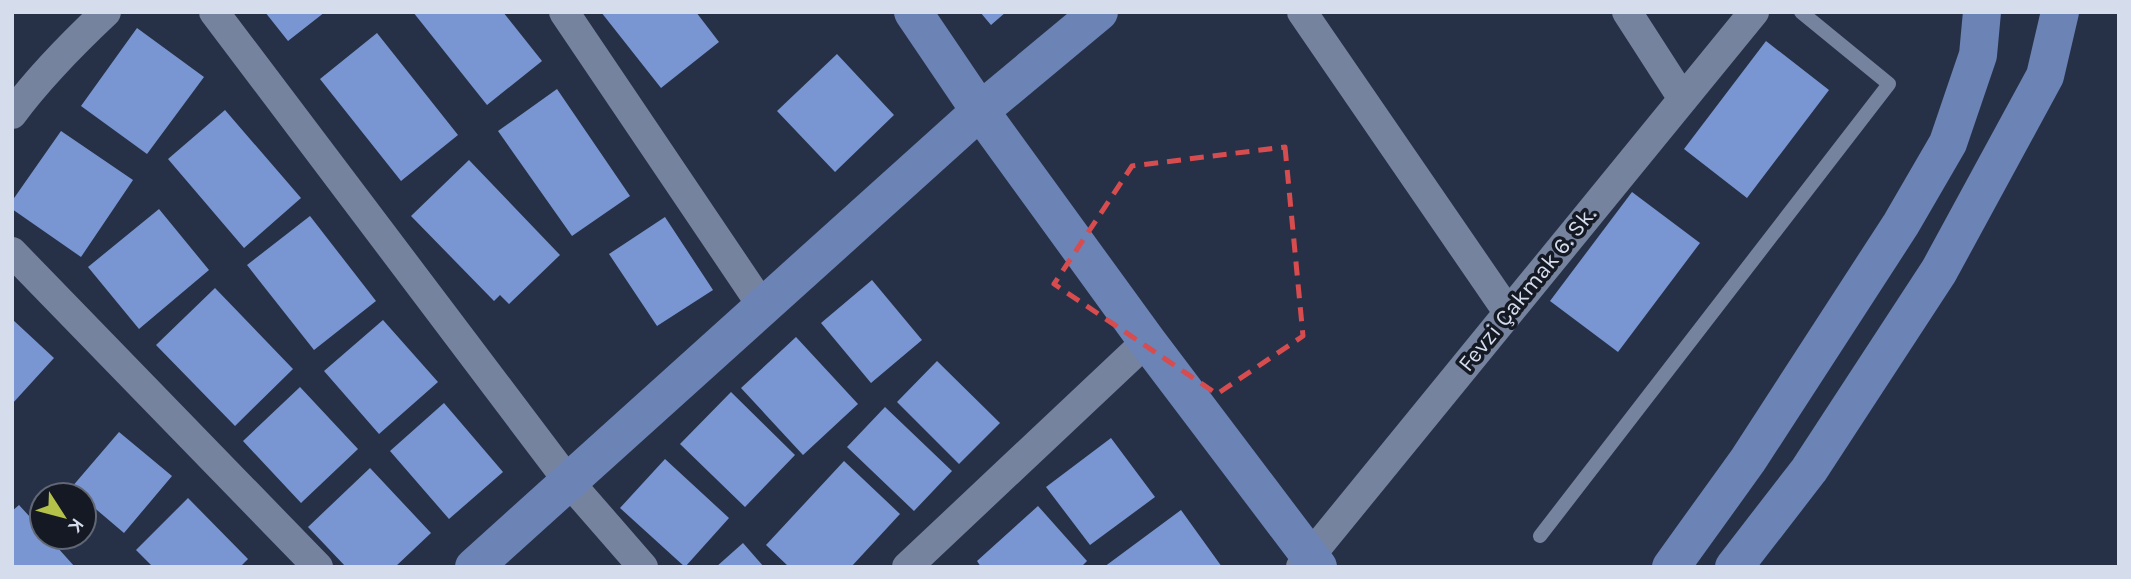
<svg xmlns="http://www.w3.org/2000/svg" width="2131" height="579" font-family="Karla,sans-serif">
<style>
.building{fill:#7996d2}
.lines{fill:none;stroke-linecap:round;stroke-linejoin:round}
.lane{stroke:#76839f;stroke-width:14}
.street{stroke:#76839f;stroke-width:30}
.secondary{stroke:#6c83b6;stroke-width:38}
.marked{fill:none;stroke:#d64c4f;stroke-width:5;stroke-dasharray:14 9;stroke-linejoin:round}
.labels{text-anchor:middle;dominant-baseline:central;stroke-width:7;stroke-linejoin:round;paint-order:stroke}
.street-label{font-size:23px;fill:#d5dceb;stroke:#141924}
</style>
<rect width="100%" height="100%" fill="#263148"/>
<!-- building -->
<path class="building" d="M265,12H325L288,41Z
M413,12H503L542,61L487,105Z
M601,12H696L719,42L661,88Z
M980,12H1006L991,25Z
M137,28L204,77L147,154L81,106Z
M377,33L458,135L401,181L320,79Z
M1766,41L1829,90L1747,198L1684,149Z
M837,54L894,115L835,172L777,111Z
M557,89L630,196L572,236L498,131Z
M225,110L301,198L244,248L168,159Z
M61,131L133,180L81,257L12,209V201Z
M469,160L560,255L509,304L500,295L494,301L411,216Z
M1632,192L1700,243L1618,352L1550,301Z
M159,209L209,270L139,329L88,267Z
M310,216L376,301L314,350L247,265Z
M665,217L713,290L657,326L609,254Z
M872,280L922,340L871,383L821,323Z
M215,288L293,369L235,426L156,345Z
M12,319L54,358L12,404Z
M383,320L438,382L379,434L324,371Z
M796,337L858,404L803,455L741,388Z
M937,361L1000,423L959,464L897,402Z
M300,387L358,449L301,503L243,441Z
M731,392L795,455L745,507L680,444Z
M444,403L503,472L449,519L390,451Z
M885,407L952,471L914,511L847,447Z
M119,432L172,476L124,533L84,499V495H79L71,488Z
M1111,438L1155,497L1090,545L1046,487Z
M665,459L729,518L685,567L620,508Z
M844,461L900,514L851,567H789L766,545Z
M370,468L431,533L395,567H346L308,527Z
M188,498L248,559L240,567H153L136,550Z
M19,505L42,530V537H48L75,567H12V511Z
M1038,506L1087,561L1081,567H981L977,561Z
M1181,510L1222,567H1104Z
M743,543L764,567H716Z"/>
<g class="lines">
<!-- lane -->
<path class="lane" d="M1540,536L1889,84L1801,12"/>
<!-- street -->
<path class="street" d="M214,12L569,482L643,567
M564,12L763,307
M1302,12L1508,312
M1627,12L1683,99
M12,114C40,76 72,44 106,12
M12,252L318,567
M907,567L1147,341
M1301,567L1754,12"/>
<!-- secondary -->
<path class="secondary" d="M913,12L980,111L1147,341L1318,567
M474,567L980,111L1099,12
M1671,567L1748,460L1901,224L1948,143L1978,55L1982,12
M1734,567L1809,470L1939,271L2045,76L2060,12"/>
</g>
<!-- marked area -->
<path class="marked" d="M1285,147L1303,336L1217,394L1054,284L1132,166Z"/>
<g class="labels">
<!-- street labels -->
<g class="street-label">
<text transform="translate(1527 289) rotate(-51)">Fevzi Çakmak 6. Sk.</text>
</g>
</g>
<!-- border -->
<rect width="2131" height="579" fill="none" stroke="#d5dceb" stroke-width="28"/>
<!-- north arrow -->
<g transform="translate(63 516) rotate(126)"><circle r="33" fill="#141924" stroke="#616774" stroke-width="2"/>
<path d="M0-5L12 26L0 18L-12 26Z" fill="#b5c249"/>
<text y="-10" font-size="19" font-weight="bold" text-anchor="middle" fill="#d5dceb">K</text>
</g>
</svg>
